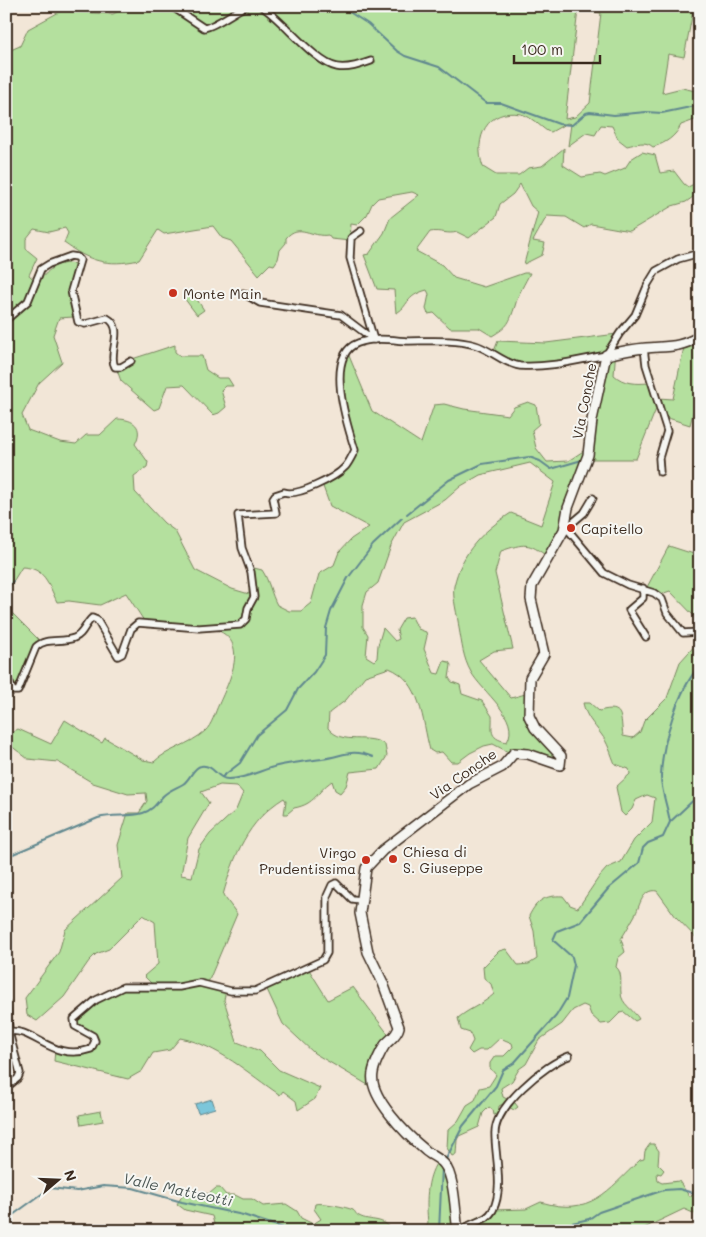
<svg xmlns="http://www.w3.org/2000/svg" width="706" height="1237" font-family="Mali,sans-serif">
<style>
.green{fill:#b4e09e;stroke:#78855e;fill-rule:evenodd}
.water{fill:#7bc6da;stroke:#61888f}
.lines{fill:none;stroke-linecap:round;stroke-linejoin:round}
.stream{stroke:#61888f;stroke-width:2}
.street-casing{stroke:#3b2a1e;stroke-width:9}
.secondary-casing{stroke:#3b2a1e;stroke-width:12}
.street{stroke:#f6f6f2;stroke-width:5.5}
.secondary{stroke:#f6f6f2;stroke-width:9}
.poi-dot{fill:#c8321e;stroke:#f6f6f2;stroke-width:2}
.labels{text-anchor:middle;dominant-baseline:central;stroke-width:4;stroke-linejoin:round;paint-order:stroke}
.poi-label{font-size:14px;fill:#3b2a1e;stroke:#f6f6f2;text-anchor:start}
.street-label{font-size:14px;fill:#3b2a1e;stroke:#f6f6f2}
.water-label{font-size:15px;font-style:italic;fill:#4e5956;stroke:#f6f6f2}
</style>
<rect width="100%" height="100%" fill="#f2e6d7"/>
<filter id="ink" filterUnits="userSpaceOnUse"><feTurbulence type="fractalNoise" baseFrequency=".02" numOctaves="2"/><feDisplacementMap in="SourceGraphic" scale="10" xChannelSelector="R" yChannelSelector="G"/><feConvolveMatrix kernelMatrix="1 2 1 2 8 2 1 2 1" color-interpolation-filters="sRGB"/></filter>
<g filter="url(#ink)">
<!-- green -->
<path class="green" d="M129,6H694L684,57L668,54L662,93L682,88L700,92V118L681,125C675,137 666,143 653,147C645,140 637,144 627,146L618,139L612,126L601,125L595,135L586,133L568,146L571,124L567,123L551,132L547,131C540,126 530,116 521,114C487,108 473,138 483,167L496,175H519L528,168L542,166L564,148L563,165L582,177L600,174L605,176L625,168L631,159L642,152L655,155L660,173L674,171L684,184L688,187L700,181V192L686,202L672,206L630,231L591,224L584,228L566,217L547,216L533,241L545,243L542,255L524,264L538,212L531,206L520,184L513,194L500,204L496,217L469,238L457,232C448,235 440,230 430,232L416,251L442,265L454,278L484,287L524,273H530C525,283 518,294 515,306C509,323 509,326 492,336L479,328H450L434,313L428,314L426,309L429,294L427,290C404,296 409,307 396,313L394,290L377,289L364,255L369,254L384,233L390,218L419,195L412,192L378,198L372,204L367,215L357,225L351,224L350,241L331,239L328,235C312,238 299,222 286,238V243L280,250L278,259L274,265L270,264L259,275L231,241L222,238L213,226L164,234L158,230L139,260C107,267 89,261 64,243L68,233L65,228L49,232L34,229L26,239V249L37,258L29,275L38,283C50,267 58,261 78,264L72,297L76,314L73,317L59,318L53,335L62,362L39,383L22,415L28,430L60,442L76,444L86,435H100L117,419C134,419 144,427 135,444L148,462L147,467L134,476L135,492L164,523L175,531L195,570L232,589L249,594L250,567L262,570C269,580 271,594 277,605L289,611H301L311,603L319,574L334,565L339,552L351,539L369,527L330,506L321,481L330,479L358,446L344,415L343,363L347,351L372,411L421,443L434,405L444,404L464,409L508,415L514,407L528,402L536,405L539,424L532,430L536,448L547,462L568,461L588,448L608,357L514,367L492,356L498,341L546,343L617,334L614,375C624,384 635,384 649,383L658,398L673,399L684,347L700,336V385L690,425L665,417L661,410L656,409L636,459H587L566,529L548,557C528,542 525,543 501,551L495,573L513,649L494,651L479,660L511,698L529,693L531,717L563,762L514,755L493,744L484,746L470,753L458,762H451L442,752L435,753L430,750C422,721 422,681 389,668L365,676L346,700L329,713L328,728C343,747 368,732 385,745L387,756L379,769L350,772L346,786L340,793L335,790L332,781C316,792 316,804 294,808L287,814H284L286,801L284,798C247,821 234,856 223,895L237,914L207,985L226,990L224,1000L237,1042L260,1051L279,1070L320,1088L315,1099L298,1110L296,1101L283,1091L280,1095C249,1074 218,1045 180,1038L170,1050L153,1053L142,1071L128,1079L54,1061L55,1050L75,1053L91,1049L95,1041L74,1023C96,994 118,988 153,985L144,976L158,964L155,922L143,915L109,949L96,954L89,961L64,997L37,1021L27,1015L25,998L59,952L65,930L122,878L118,845L128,813H139L147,801L146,793L128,794L93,783L58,762L28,759L6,742V736L18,729L51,744L65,720L102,743L105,738L143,760L154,762C164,751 191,744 205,731C212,725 215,712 219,704C229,681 251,641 214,629C204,625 190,630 180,629C169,628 157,626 146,624L126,593L100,605L69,601L57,602C48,583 45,568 22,567L6,593V52L20,46L28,29L61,11L113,14ZM578,10L601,13L590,103L575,117L565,119ZM530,463L555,482L541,525L511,513C483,531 462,551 454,586C452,598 458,616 459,628C462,644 463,658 471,672C482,692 521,718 507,742C487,738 493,729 492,716L482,701L462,694L460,685L452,682L449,678L451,665L449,662L444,661L439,674L434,673L424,649L427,636L426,632L418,629L412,617L404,618L397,630L399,639L395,641L383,628L378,645L377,658L374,661L366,656L368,635L363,627V605L367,592L378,583L391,546L404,522L445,500L461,486L480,475ZM220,785L237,786L243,793L236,810L210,834L199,849L192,877L181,875L188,838L209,803L201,792Z
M192,292L204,310L197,315L184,298Z
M175,345V352L180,356H202L206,370L218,378H228L233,386H225L221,390L226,407L219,413L213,415L184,385L167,386L159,408L154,410L121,381L117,370L120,363Z
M669,546L700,556V942L676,917L657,891C642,888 640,906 635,915C630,924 626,931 621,939L625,952L618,958L616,967C623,972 620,985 621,993C621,1004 634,1010 639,1019L635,1021L624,1012L620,1013L610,1023L601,1024L591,1015L588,1007L583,1005L573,1010L562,1024L539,1040L526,1064L519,1069L512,1081L501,1088L503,1097L515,1103L518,1107L514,1110L503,1104L499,1106L498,1115H494L493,1110L489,1107L483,1113L479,1127L459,1136L457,1140L456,1154L452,1156L447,1148L448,1130L458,1121L467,1105L475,1100L480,1088L489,1086L496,1075L490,1068V1063L495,1056H504L513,1047L512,1043L500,1038L487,1050H479L472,1054L468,1050L473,1041L470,1033L461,1030L458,1018C470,1008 482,1005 494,994L491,984L484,978L483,967L499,951L506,949L518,965L529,964L537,959L534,931L529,916C537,900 545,895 563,896L570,905L578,908L599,877L607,868L621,862L634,840L652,822L655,798L647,795L636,800L632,809L625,816L621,812L616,787L630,774L629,769L615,764C611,754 608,743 601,734C593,723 586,717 583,703H590L599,711C625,704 620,717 623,736L633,738L640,732L644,721L667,698L680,662L698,642L693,628L696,618L670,591L658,595L646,589Z
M6,607L42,643L30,658L16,695L6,670Z
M308,968L328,1000L353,987L394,1042L384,1055L373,1088L314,1053L283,1024L264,983L281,979Z
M101,1111L103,1121L81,1125L79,1115Z
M650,1144H654L659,1151L658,1164L664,1170L661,1174L657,1173L658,1181L662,1183L679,1181L689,1196L693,1195L694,1186L698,1184L700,1187V1216L684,1209L638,1231H421L428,1223C426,1203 426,1179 437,1162L450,1170L457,1227L493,1210L526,1209L541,1202C591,1217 607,1191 640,1160L644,1159L645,1151Z
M216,1188H220L226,1195H235L243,1199H252L263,1206L286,1204L297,1211L301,1218L313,1224L321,1219L314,1209L315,1204C321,1202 347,1207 353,1210C357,1213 354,1213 359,1216C370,1222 385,1217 392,1231H220L215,1228L212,1216L185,1210L177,1204L184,1193L192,1195L200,1192L209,1194Z"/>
<!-- water -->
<path class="water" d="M212,1099L215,1108L198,1113L195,1104Z"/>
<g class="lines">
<!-- stream -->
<path class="stream" d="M340,6L368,24L397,51L405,56L439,67L486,103H501L559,124L572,125L586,113L590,112L614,115L646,112L662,113L700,105
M407,514L449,480L482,464L529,457L540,461L551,469L582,460
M6,588L13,581
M222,777L240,763L257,735L287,710L298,689L314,672L325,655L326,628L331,611L348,578L373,545L402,518
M670,822C668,808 661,791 661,777C662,742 677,692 700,665
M6,857L98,818C113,814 130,817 143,813C153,810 157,803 163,796C169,790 176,788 183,784C190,780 193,767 201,766C214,764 217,780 229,779C246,779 261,770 277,766C291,763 307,761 322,759C344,756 351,748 373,757
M446,1159L463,1126L496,1086L503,1070L514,1063L556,1016L567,998L574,965L572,957L553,940L557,931L580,922L608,889L639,863L643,848L648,843L663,837L670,822L700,794
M6,1220L50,1188L77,1191L103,1186L133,1188L182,1202L243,1215L293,1231
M439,1231L442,1167
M538,1231L589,1219L599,1212L664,1190L679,1189L700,1195"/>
<!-- street casing -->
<g class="street-casing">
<path id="street" d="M171,6L204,28C216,26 233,12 246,6
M261,6C282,19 315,63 337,67C348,69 360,65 371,61
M361,231L351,238L350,258L374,340
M243,293L260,303L341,315L374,340
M6,320L28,301L41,269L49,264L71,256L77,257L80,260L71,291L78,322L85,324L107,318C126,328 107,353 115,367H121L131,361
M644,348L646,365L667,431L659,458L660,472
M593,498L584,513L564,530L569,531L604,573L628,585L654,593L662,599L667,613L683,633L700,632
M643,588V598L629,610L646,637
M6,674L13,691H18L36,647C46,637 61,643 74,638C83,635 85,624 92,618L97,620L118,656L122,654L131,629L138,623L199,628L240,625L246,619L248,608L254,597L251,572L242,548L238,515L276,513L273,498L275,495L284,492C297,497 335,478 345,467C349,463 352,456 355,450C347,425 324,355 358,343C373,337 392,340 407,341C429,341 454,339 475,345C490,349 504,364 520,366C549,368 578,360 606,355L620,333L635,315L648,284L656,271L678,259L700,253
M6,1003L10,1036L20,1073L18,1078L6,1088
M6,1032C33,1025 51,1063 91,1049L95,1041L93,1036L75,1026L74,1019L96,1000L123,987H179L199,983L231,991H255L323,960L327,953V896L332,885L336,883L352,899L361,900
M462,1231C470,1221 486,1223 493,1210C504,1188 495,1157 495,1134C494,1107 545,1064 569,1056"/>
</g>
<!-- secondary casing -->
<g class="secondary-casing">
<path id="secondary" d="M458,1231C455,1213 455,1177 444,1164C439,1158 430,1155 425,1150C408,1136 368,1097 373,1073C374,1065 381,1051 385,1045C390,1039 397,1036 399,1027L383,983L368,952L360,913L366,868L383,850L469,784L502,767L514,753L528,754L560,765L561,756L535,728L529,716L530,678L544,654L531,599L532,586L564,530L568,508L588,455L592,420L606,355C619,352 633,349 646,348C668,346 680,348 700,336"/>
</g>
<!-- street -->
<use href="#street" class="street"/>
<!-- secondary -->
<use href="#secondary" class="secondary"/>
</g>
</g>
<!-- markers -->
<g class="poi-dot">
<circle cx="173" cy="293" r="5"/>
<circle cx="571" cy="528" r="5"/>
<circle cx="393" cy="859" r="5"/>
<circle cx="366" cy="860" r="5"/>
</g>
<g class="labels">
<!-- poi labels -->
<g class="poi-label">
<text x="183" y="293">Monte Main</text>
<text x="581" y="528">Capitello</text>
<text x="403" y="851">Chiesa di<tspan x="403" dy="16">S. Giuseppe</tspan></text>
<text x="356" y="852" text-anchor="end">Virgo<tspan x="356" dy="16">Prudentissima</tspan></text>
</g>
<!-- street labels -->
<g class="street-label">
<text transform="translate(584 401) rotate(-79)">Via Conche</text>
<text transform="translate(463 774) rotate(-35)">Via Conche</text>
</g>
<!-- water labels -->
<g class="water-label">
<text transform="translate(178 1189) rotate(12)">Valle Matteotti</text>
</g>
</g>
<!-- margin -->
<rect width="706" height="1237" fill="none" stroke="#f6f6f2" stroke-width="25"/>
<rect x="12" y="12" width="681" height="1212" fill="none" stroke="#3b2a1e" stroke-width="2" filter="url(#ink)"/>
<!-- north arrow -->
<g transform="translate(58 1180) rotate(71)" stroke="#f6f6f2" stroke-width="4" paint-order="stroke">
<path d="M0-4L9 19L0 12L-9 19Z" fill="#3b2a1e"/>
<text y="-8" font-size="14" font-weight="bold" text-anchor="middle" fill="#3b2a1e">N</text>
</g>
<!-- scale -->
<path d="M514 55v8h86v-8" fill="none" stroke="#3b2a1e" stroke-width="2.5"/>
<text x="521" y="55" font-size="15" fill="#3b2a1e" stroke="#f6f6f2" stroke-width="4" paint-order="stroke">100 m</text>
</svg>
